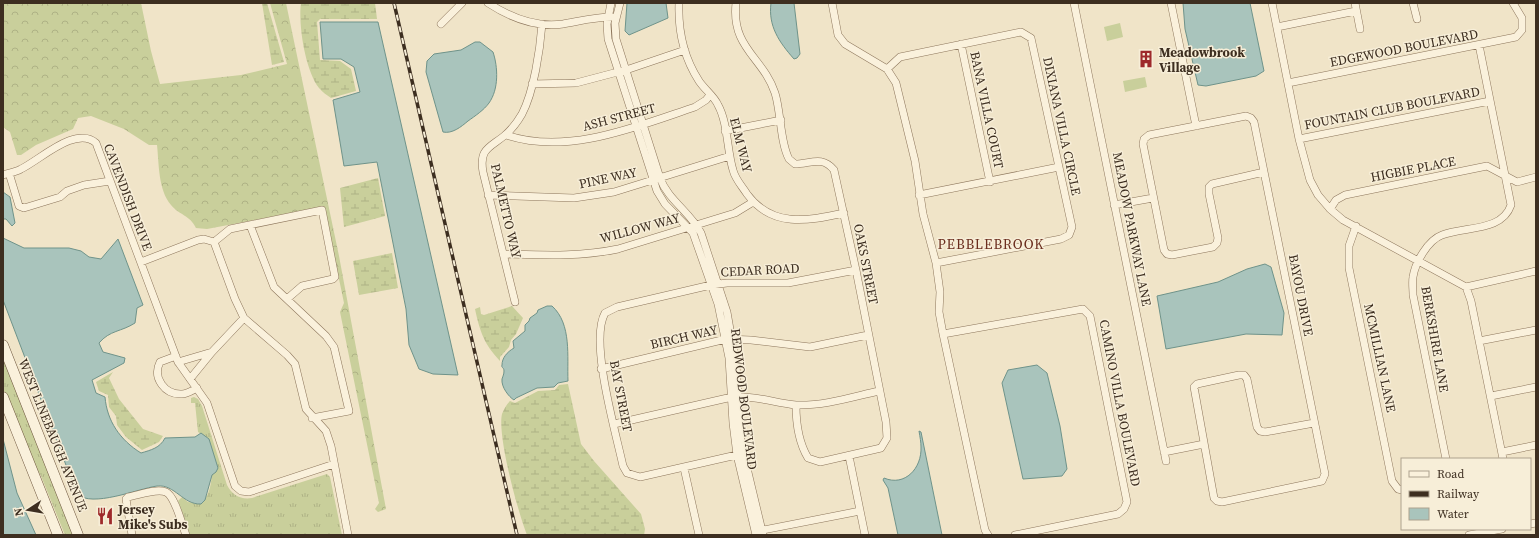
<svg xmlns="http://www.w3.org/2000/svg" width="1539" height="538" font-family="'Source Serif 4',serif">
<style>
.grass{fill:url(#grass-tufts)}
.forest{fill:url(#forest-crowns)}
.wetland{fill:url(#wetland-marsh)}
.pitch{fill:#c9cf9b}
.water{fill:#a9c4bc;stroke:#6f938a}
.lines{fill:none;stroke-linecap:round;stroke-linejoin:round}
.street-casing{stroke:#8d765c;stroke-width:8}
.secondary-casing{stroke:#6f573f;stroke-width:11}
.street{stroke:#faf1dc;stroke-width:7}
.secondary{stroke:#faf1dc;stroke-width:10}
.rail-casing{stroke:#3d2e20;stroke-width:3.5}
.rail{stroke:#f7eed8;stroke-width:2;stroke-dasharray:6;stroke-linecap:butt}
.labels{text-anchor:middle;dominant-baseline:central;stroke-width:3;stroke-linejoin:round;paint-order:stroke}
.street-label{font-size:13px;fill:#3d2e20;stroke:#f7eed8}
.poi-label{font-size:13px;font-weight:bold;fill:#3d2e20;stroke:#f7eed8;text-anchor:start}
.neighbourhood-label{font-size:14px;letter-spacing:1px;fill:#6b2e1e;stroke:#f7eed8}
</style>
<defs>
<pattern id="grass-tufts" width="24" height="20" patternUnits="userSpaceOnUse"><rect width="24" height="20" fill="#c9cf9b"/><path d="M3 7l-1-3M5 7V3M7 7l1-3M15 17l-1-3M17 17v-4M19 17l1-3" fill="none" stroke="#aeb285"/></pattern>
<pattern id="forest-crowns" width="20" height="18" patternUnits="userSpaceOnUse"><rect width="20" height="18" fill="#c9cf9b"/><path d="M2 6a3 3 0 1 1 6 0M12 15a3 3 0 1 1 6 0" fill="none" stroke="#aeb285"/></pattern>
<pattern id="wetland-marsh" width="20" height="14" patternUnits="userSpaceOnUse"><rect width="20" height="14" fill="#c9cf9b"/><path d="M1 5h8M5 5V1M11 12h8M15 12V8" fill="none" stroke="#aeb285"/></pattern>
</defs>
<rect width="100%" height="100%" fill="#f0e4c8"/>
<!-- grass -->
<path class="grass" d="M3,353L74,535H65L41,476L33,463L3,388Z
M194,397L198,399L202,406L227,485C232,495 241,500 252,498L327,474L330,477L342,535H190L178,501L182,497L188,502L201,504C217,488 211,459 209,439L198,432L195,403H191V398Z"/>
<!-- forest -->
<path class="forest" d="M3,3H141L151,51L160,84L241,75L287,64L270,3H286L339,256L386,509L378,512L375,509L379,503L340,312L344,303L324,207L207,229L196,228C190,215 179,215 171,205C158,190 159,163 157,145H149L124,129L91,116L78,118L73,129L36,145L21,155H17L10,132L3,127Z"/>
<!-- wetland -->
<path class="wetland" d="M262,3H267L284,62L272,65Z
M301,3H375L377,19H320L317,22L320,60L340,61L351,69L356,91L331,98C327,95 322,92 319,88C305,70 298,24 301,3Z
M378,178L385,216L344,227L340,188Z
M392,253L398,288L359,295L353,261Z
M512,306L523,318L516,334L511,340L509,347L500,357V361C484,344 480,332 475,309L480,307L481,314L484,315Z
M113,372L109,378L119,399L143,429L163,436L159,442L142,450L126,437L117,425L116,416L109,407L108,395L99,391L96,382Z
M568,384L581,444L594,461L641,514L645,529L644,535H527C518,512 497,436 502,414C504,409 506,405 510,401L515,403L538,391L555,390L559,385Z"/>
<!-- pitch -->
<path class="pitch" d="M1120,23L1123,37L1107,41L1104,27Z
M1145,77L1147,87L1125,92L1123,81Z"/>
<!-- water -->
<path class="water" d="M627,3H666L668,18L629,35L625,31Z
M771,3H794L800,54L797,58L794,59C779,42 768,26 771,3Z
M1183,3H1250L1264,71L1256,76L1206,86L1198,85L1185,29Z
M320,22H378L458,375L433,374L419,369L409,345L406,309L377,162L344,166L333,100L360,92L354,67L341,59H323Z
M475,42H480L493,52C498,67 499,89 489,103C484,110 475,116 468,121C461,127 452,134 443,132L426,72L427,61L434,54L461,50Z
M3,192L10,197L15,223L12,226L6,219H3Z
M3,238L24,248H69L81,251L89,257L101,259L118,239L143,305L137,308L135,323C121,332 110,330 99,343L103,352L125,358L124,363L92,380L96,393L105,397C107,421 120,440 141,453C151,450 160,448 165,438L195,437L201,433L209,439L218,468L216,472L212,475L205,500L201,504C183,505 175,484 157,486C137,489 92,508 77,494L3,300Z
M1265,264L1271,267L1284,313L1282,335L1246,334L1166,349L1157,296L1218,282L1247,269Z
M547,306H552C572,324 567,357 568,381L558,383L554,387L537,388L516,398L514,400C509,397 501,387 502,379C503,376 504,374 504,371C504,367 501,368 502,365C502,358 507,352 514,348L513,341L525,331V325L529,321L530,318L537,313L538,310Z
M1037,365L1047,373L1060,426L1067,469L1062,476L1023,479L1002,383L1008,370Z
M919,431L921,432L942,535H898L888,488L883,480L884,478C905,487 922,468 921,447C921,442 920,437 919,431Z
M3,439L17,493L36,535H3Z"/>
<g class="lines">
<!-- street casing -->
<g class="street-casing">
<path id="street" d="M488,3C511,18 536,28 563,24C580,21 595,17 612,17
M611,3L607,24L608,39L657,191L665,204L693,233L718,304L729,358L733,423L737,455L756,535
M620,3L615,23L616,39L660,178C668,200 690,212 701,233L727,312L736,364L741,443L763,535
M679,3C678,30 684,58 699,81C705,90 714,96 718,105C728,123 727,151 733,170C735,179 742,186 747,194C772,228 807,221 844,213
M736,3C731,48 763,57 775,93C781,112 780,142 789,159L795,164C810,164 822,155 834,170L856,270L886,422L887,438L881,448L820,462L808,458C799,443 796,422 796,405
M832,3L838,35L845,44L887,69L896,83L915,161L923,214L936,263L940,292L939,312L943,334
M1074,3L1166,461
M1171,3L1196,126
M1272,3L1299,139L1310,180L1318,195L1330,209L1343,220L1466,287L1471,301L1503,459
M1355,3L1360,29
M1413,3L1417,19
M441,24L462,3
M1277,27L1356,11
M961,44L990,182
M887,69L900,57L1021,32L1031,38L1072,227L1069,235L1061,239L936,263
M1288,83L1516,37L1522,30V18L1513,3
M532,84L576,83L629,69L685,50
M725,131L781,120
M506,135C567,156 638,126 695,107L706,100L710,95
M1299,139L1490,101
M1264,172L1212,184L1209,187V194L1218,238L1217,243L1213,247L1172,255L1167,254L1164,250L1143,144L1144,139L1149,135L1246,116L1251,118L1254,122L1325,474L1322,481L1222,502L1217,501L1214,498L1194,387L1197,384L1239,375H1244L1247,379L1257,427L1260,431L1265,432L1314,423
M9,173L19,206L24,208L60,197L67,191L84,185L110,181
M3,175C9,173 16,172 21,169C40,160 76,125 96,143L178,362L207,403L235,486L241,491L249,492L334,464
M488,195L574,198L614,192L730,156
M919,195L1059,167
M1114,205L1153,198
M1330,209L1336,200L1345,195L1487,166L1517,182L1536,177
M250,225L274,287L326,336L334,347L349,411L312,418
M1356,226L1349,246V268L1392,481L1398,489L1402,490
M214,242L230,229L322,210L335,277L333,279L302,286L287,299
M504,254C543,255 580,257 618,249L735,213L753,202
M141,262L198,240L204,239L214,242L235,299L244,318L287,355L295,364L306,409L326,431L331,446L348,535
M1466,287L1536,271
M515,302L483,172C479,149 489,148 504,136C510,131 518,121 522,114C534,91 540,50 542,24
M1479,341L1536,330
M176,356L160,362C152,378 165,395 182,394C187,394 193,390 197,388
M178,362L212,352L244,318
M601,369L726,339L751,340L810,347L868,335
M190,379L212,352
M1491,396L1536,387
M614,424L732,397C754,395 775,403 796,405C824,406 852,397 879,391
M1164,452L1204,444
M1502,452L1536,445
M741,454L640,477L627,473L623,466C616,433 589,341 605,313L617,307L711,285L727,283H788L856,270
M849,456L865,535
M1446,459L1413,295C1413,289 1412,282 1413,277C1415,263 1428,240 1442,235C1465,226 1502,232 1511,205L1479,45
M684,468L699,535
M1530,524L1536,523
M758,531L860,511
M132,535L126,499L128,497C139,495 156,488 166,492C175,496 182,525 186,535
M988,535L985,530L943,334L1083,309L1090,316L1127,502L1124,509L1118,514L1015,535
M1469,535L1502,529"/>
</g>
<!-- secondary casing -->
<g class="secondary-casing">
<path id="secondary" d="M3,345L78,535
M3,397L58,535"/>
</g>
<!-- street -->
<use href="#street" class="street"/>
<!-- secondary -->
<use href="#secondary" class="secondary"/>
<!-- rail casing -->
<g class="rail-casing">
<path id="rail" d="M394,3L517,535"/>
</g>
<!-- rail -->
<use href="#rail" class="rail"/>
</g>
<!-- icons -->
<defs>
<g id="building-bare" transform="scale(1.38)"><path d="M-4-6H4V6H1V3H-1V6H-4ZM-2.5-4.3h1.7v1.8h-1.7ZM.8-4.3h1.7v1.8H.8ZM-2.5-1h1.7V.8h-1.7ZM.8-1h1.7V.8H.8Z" fill="#9e2a2b" stroke="#f7eed8" stroke-width="2.5" paint-order="stroke"/></g>
<g id="restaurant-bare" transform="scale(1.38)"><path d="M-5-6h1v4h1v-4h1v4h1v-4h1v5L-1.5 .5V6h-2V.5L-5-1ZM5-6V6H3V1.5H1.5Q1.5-4 5-6Z" fill="#9e2a2b" stroke="#f7eed8" stroke-width="2.5" paint-order="stroke"/></g>
</defs>
<g fill-rule="evenodd">
<use href="#building-bare" x="1146" y="59"/>
<use href="#restaurant-bare" x="105" y="516"/>
</g>
<g class="labels">
<!-- street labels -->
<g class="street-label">
<text transform="translate(1404 48) rotate(-11)">EDGEWOOD BOULEVARD</text>
<text transform="translate(1392 108) rotate(-11)">FOUNTAIN CLUB BOULEVARD</text>
<text transform="translate(987 110) rotate(78)">BANA VILLA COURT</text>
<text transform="translate(619 117) rotate(-15)">ASH STREET</text>
<text transform="translate(1062 126) rotate(78)">DIXIANA VILLA CIRCLE</text>
<text transform="translate(741 145) rotate(76)">ELM WAY</text>
<text transform="translate(1413 169) rotate(-11)">HIGBIE PLACE</text>
<text transform="translate(608 178) rotate(-12)">PINE WAY</text>
<text transform="translate(128 197) rotate(69)">CAVENDISH DRIVE</text>
<text transform="translate(506 211) rotate(77)">PALMETTO WAY</text>
<text transform="translate(640 228) rotate(-15)">WILLOW WAY</text>
<text transform="translate(1132 229) rotate(79)">MEADOW PARKWAY LANE</text>
<text transform="translate(866 264) rotate(79)">OAKS STREET</text>
<text transform="translate(760 270) rotate(-3)">CEDAR ROAD</text>
<text transform="translate(1301 295) rotate(79)">BAYOU DRIVE</text>
<text transform="translate(684 337) rotate(-13)">BIRCH WAY</text>
<text transform="translate(1435 339) rotate(80)">BERKSHIRE LANE</text>
<text transform="translate(1380 358) rotate(78)">MCMILLIAN LANE</text>
<text transform="translate(621 396) rotate(79)">BAY STREET</text>
<text transform="translate(744 399) rotate(83)">REDWOOD BOULEVARD</text>
<text transform="translate(1120 403) rotate(79)">CAMINO VILLA BOULEVARD</text>
<text transform="translate(53 435) rotate(68)">WEST LINEBAUGH AVENUE</text>
</g>
<!-- poi labels -->
<g class="poi-label">
<text x="1159" y="52">Meadowbrook<tspan x="1159" dy="15">Village</tspan></text>
<text x="118" y="509">Jersey<tspan x="118" dy="15">Mike's Subs</tspan></text>
</g>
<!-- neighbourhood labels -->
<g class="neighbourhood-label">
<text x="991" y="244">PEBBLEBROOK</text>
</g>
</g>
<!-- border -->
<rect width="1539" height="538" fill="none" stroke="#3d2e20" stroke-width="8"/>
<!-- legend -->
<rect x="1401" y="458" width="130" height="72" fill="#f7eed8" stroke="#ada18e"/>
<rect x="1409" y="471" width="20" height="6" fill="#faf1dc" stroke="#ada18e"/>
<text x="1437" y="478" font-size="12" fill="#3d2e20">Road</text>
<rect x="1409" y="491" width="20" height="6" fill="#3d2e20" stroke="#ada18e"/>
<text x="1437" y="498" font-size="12" fill="#3d2e20">Railway</text>
<rect x="1409" y="508" width="20" height="12" fill="#a9c4bc" stroke="#ada18e"/>
<text x="1437" y="518" font-size="12" fill="#3d2e20">Water</text>
<!-- north arrow -->
<g transform="translate(28 510) rotate(258)" stroke="#f7eed8" stroke-width="3" paint-order="stroke">
<path d="M0-3L7 15L0 10L-7 15Z" fill="#3d2e20"/>
<text y="-6" font-size="11" font-weight="bold" text-anchor="middle" fill="#3d2e20">N</text>
</g>
</svg>
